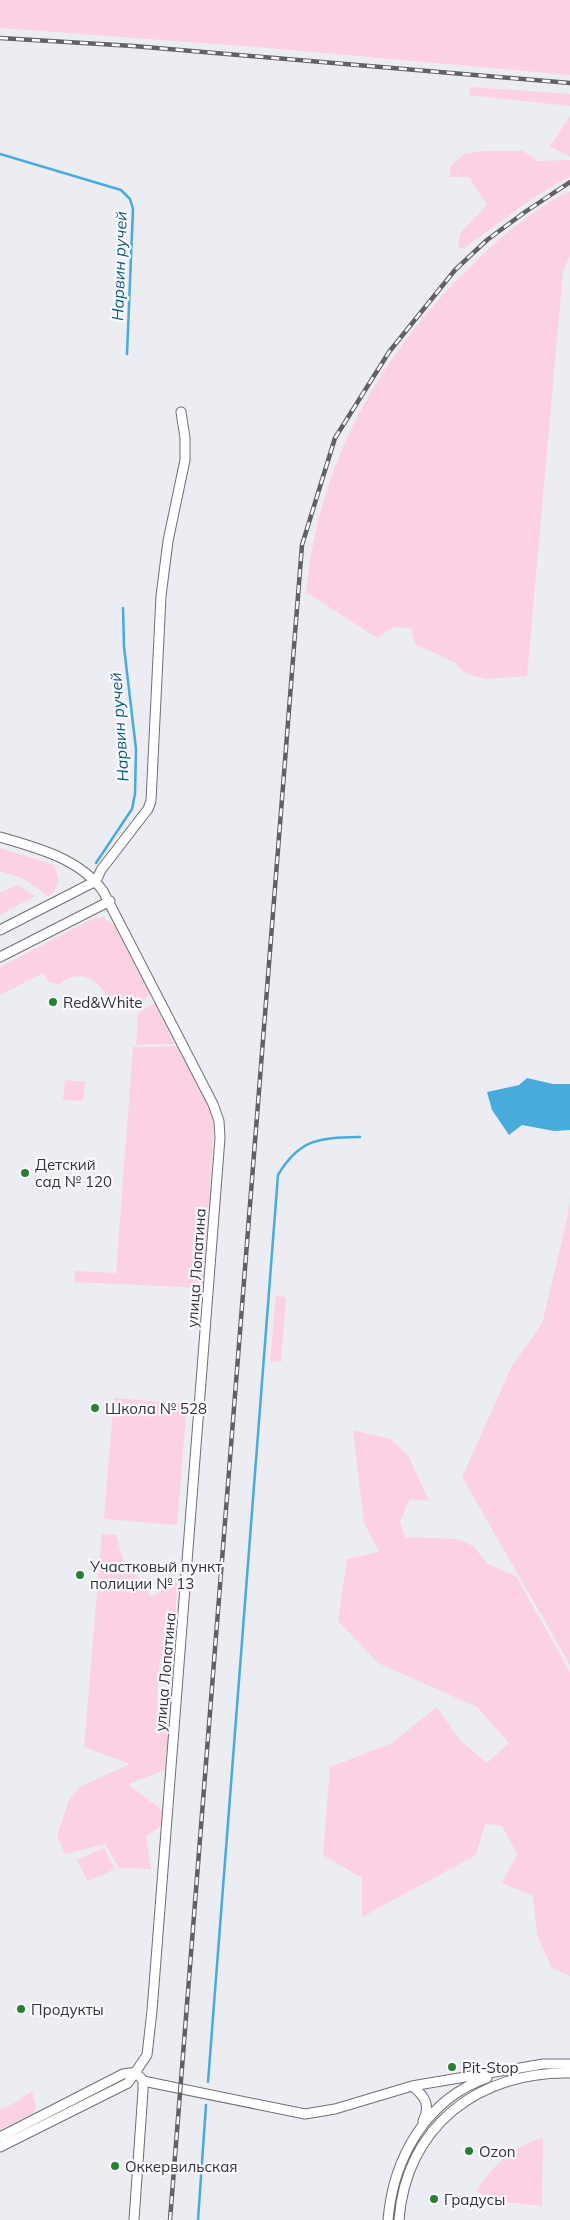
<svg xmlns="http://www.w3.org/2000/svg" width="570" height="2220" font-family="Mulish,sans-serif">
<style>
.green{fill:#fdd1e4}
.water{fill:#49abdc}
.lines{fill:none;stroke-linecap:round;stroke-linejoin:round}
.stream{stroke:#49abdc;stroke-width:2.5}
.minor-casing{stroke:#6f6e74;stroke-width:11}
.minor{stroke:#fff;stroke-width:9}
.rail-casing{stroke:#616064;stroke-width:4.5}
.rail{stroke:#faf9ff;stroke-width:2.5;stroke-dasharray:8;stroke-linecap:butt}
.poi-dot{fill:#278131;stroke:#faf9ff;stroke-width:2}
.labels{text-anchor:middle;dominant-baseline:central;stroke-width:4.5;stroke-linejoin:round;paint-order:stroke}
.poi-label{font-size:15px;fill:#333235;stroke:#faf9ff;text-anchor:start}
.street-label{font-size:15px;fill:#333235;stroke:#faf9ff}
.water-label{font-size:16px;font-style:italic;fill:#0c5a7b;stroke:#faf9ff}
</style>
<rect width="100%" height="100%" fill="#ececf3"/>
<!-- green -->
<path class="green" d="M0,0H570V75L257,47L0,28Z
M471,87L570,94V106L469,95Z
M570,116V157L550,146Z
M485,151H523L538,161L570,160V176L533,198L464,248L458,247L461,232L487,205L469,177H450V167L464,154Z
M570,191V256L563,271L527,676L488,679L473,676L461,670L454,662L415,644L411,628L394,627L377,638L306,592C319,461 380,354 473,264C501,236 534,208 570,191Z
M0,848L54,865L59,880L55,891L48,896L24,879L0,871Z
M17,885L35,896L0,915V893Z
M103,917L116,927L150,994L140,1004L130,1007L109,1000C100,979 79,967 59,985L48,981L43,973L0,995V967L92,919Z
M155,1003L175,1044L136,1045L138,1013Z
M177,1046L212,1113L214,1126L203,1288L74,1282L75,1271L116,1273L133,1047Z
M65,1080L85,1082L83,1101L63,1100Z
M570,1197V1665L462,1477L512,1366L542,1324L568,1215Z
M276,1296L286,1297L281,1362L270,1361Z
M114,1398L187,1404L177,1525L104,1519Z
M353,1430L390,1439L408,1455L429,1501L410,1499L400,1522L405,1537L457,1539L473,1546L488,1564L516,1576L570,1672V1976L552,1968L537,1935L533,1896L502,1883L517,1854L502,1826L485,1824L476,1855L362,1917V1878L323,1855L330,1767L392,1743L437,1707L459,1739L487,1763L509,1743L477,1707L378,1663L338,1621L347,1559L379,1552L364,1523Z
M102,1534L116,1535L124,1563L140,1579L151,1597L178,1580L172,1657L160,1659L157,1700L169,1730L165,1770L128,1784L162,1810L161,1826L146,1836L151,1869L119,1868L105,1844L65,1854L57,1836L69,1800L81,1786L130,1764L84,1747Z
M104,1848L115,1869L88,1881L77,1860Z
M32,2091L36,2107L34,2113L0,2130V2110L16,2102Z
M543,2138L542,2206L496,2201L476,2191C493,2166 512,2146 543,2138Z"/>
<!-- water -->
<path class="water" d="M527,1078L553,1084H570V1130L554,1131L522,1125L509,1135L492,1110L487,1092L519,1085Z"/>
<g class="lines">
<!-- stream -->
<path class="stream" d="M0,154L121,190L130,199L133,209L127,354
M96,863L132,809L135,794L136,749L124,647L123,608
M208,2082L278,1175C300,1138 320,1138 360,1137
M198,2220L206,2105"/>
<!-- minor casing -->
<g class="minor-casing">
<path id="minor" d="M0,837C37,848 79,858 103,891L213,1104L219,1121L220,1138L152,2011L147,2055L128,2083L0,2147
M96,881L101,870L148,809L151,801L161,596L168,541L185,460V438L181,412
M0,930L96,881
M0,957L110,901
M508,2070L543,2064H570
M143,2081L305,2114L335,2109L412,2086L512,2069
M412,2086C425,2096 431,2106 423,2121
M0,2137L123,2074L137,2072
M134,2220L143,2091V2081L140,2077
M388,2220C393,2159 426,2099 487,2078
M399,2220C406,2126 479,2071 570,2073"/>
</g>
<!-- minor -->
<use href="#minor" class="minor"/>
<!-- rail casing -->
<g class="rail-casing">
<path id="rail" d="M0,38L133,46L570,83
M170,2220L302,545L335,438L389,352L455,270L487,240L525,212L570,182"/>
</g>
<!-- rail -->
<use href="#rail" class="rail"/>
</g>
<!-- markers -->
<g class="poi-dot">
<circle cx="53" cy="1002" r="5"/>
<circle cx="25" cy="1173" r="5"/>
<circle cx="95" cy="1408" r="5"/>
<circle cx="80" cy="1575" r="5"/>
<circle cx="21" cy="2009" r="5"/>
<circle cx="452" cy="2067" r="5"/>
<circle cx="469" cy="2151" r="5"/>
<circle cx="115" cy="2166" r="5"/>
<circle cx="434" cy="2199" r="5"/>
</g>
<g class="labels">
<!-- poi labels -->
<g class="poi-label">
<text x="63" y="1002">Red&amp;White</text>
<text x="35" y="1164">Детский<tspan x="35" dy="17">сад № 120</tspan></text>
<text x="105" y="1408">Школа № 528</text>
<text x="90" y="1566">Участковый пункт<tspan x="90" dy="17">полиции № 13</tspan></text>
<text x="31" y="2009">Продукты</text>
<text x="462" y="2067">Pit-Stop</text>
<text x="479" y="2151">Ozon</text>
<text x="125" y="2166">Оккервильская</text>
<text x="444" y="2199">Градусы</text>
</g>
<!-- street labels -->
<g class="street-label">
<text transform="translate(196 1268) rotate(-86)">улица Лопатина</text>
<text transform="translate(165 1672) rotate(-85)">улица Лопатина</text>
</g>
<!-- water labels -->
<g class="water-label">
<text transform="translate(119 266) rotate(-88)">Нарвин ручей</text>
<text transform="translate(119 727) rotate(-94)">Нарвин ручей</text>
</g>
</g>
</svg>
